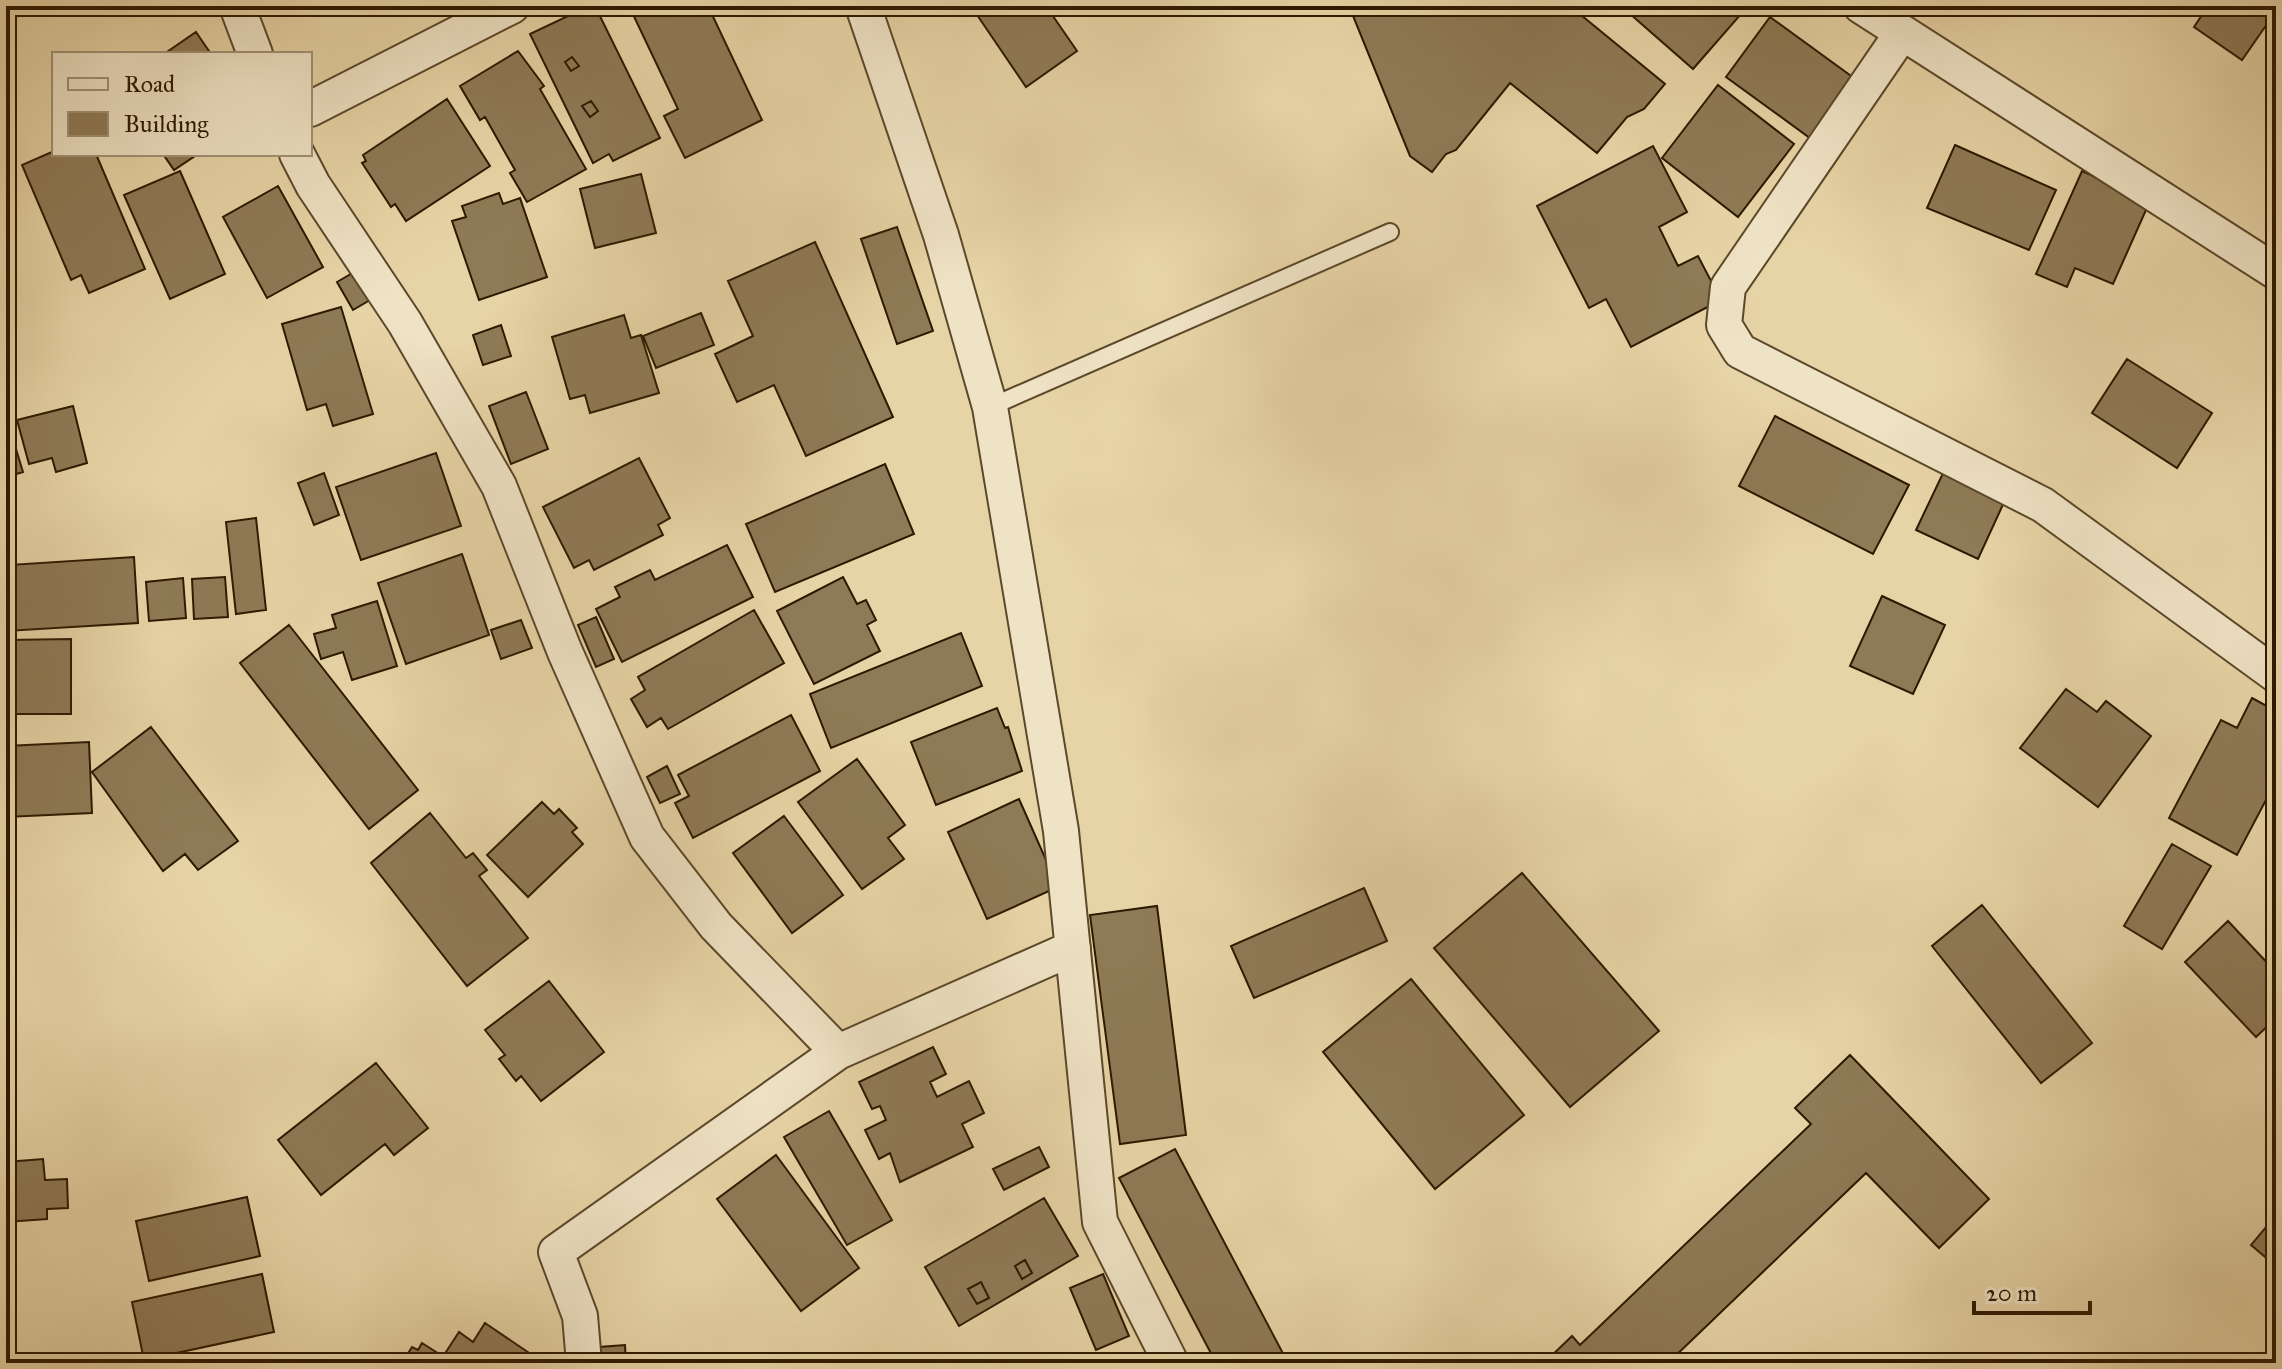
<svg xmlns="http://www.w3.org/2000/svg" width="2282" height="1369" font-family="'IM FELL Great Primer',serif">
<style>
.building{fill:#8e7a56;stroke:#2d1900;stroke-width:2;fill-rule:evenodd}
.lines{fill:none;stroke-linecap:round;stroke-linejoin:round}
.service-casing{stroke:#5c482a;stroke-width:20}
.minor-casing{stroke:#5c482a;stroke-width:38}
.service{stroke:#efe3c5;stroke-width:16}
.minor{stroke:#efe3c5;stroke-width:34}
</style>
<rect width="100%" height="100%" fill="#e7d4a6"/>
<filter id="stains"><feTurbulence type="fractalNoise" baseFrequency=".0025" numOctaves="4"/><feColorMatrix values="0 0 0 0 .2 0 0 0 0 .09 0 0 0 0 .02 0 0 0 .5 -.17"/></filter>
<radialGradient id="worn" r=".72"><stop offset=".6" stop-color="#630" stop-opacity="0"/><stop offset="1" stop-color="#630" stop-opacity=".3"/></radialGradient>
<!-- building -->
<path class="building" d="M589,6H595L660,138L613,161L609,154L593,163L530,34ZM572,57L579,66L571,71L565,62ZM591,101L598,111L590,117L582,106Z
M629,6H708L762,120L685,158L664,116L678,109Z
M971,6H1046L1077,51L1026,87Z
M1349,6H1570L1665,84L1644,109L1627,117L1597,153L1510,83L1456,150L1446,154L1432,172L1410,156Z
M1621,6H1748L1693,69Z
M2067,6H2085L2077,15Z
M2208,6H2276V11L2242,60L2194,27Z
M1770,17L1858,81L1814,141L1726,77Z
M196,32L211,54H164Z
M518,51L544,86L540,89L586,169L527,202L510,173L515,170L485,117L480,120L460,86Z
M572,57L579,66L571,71L565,62Z
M1718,85L1794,144L1738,217L1662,158Z
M447,99L490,166L406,221L395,204L391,207L362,163L366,161L363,155Z
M591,101L598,111L590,117L582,106Z
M1955,145L2056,190L2029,250L1927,208Z
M1653,146L1687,212L1659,227L1678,266L1698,256L1721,300L1631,347L1606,299L1589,308L1537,206Z
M54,151L96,154L145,269L89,293L81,275L71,280L22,165Z
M163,154H198L174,170Z
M180,171L225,274L170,299L124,195Z
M2082,171L2150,201L2113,284L2075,268L2067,287L2036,274Z
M641,174L656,233L595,248L580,189Z
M278,186L323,267L267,298L223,217Z
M499,193L503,204L520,198L547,277L479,300L452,221L466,217L462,206Z
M897,227L933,331L897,344L861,239Z
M815,242L893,417L806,456L774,385L737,402L715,354L753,336L728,281Z
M361,268L377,296L353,310L337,282Z
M341,307L373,414L333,426L326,404L307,410L282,324Z
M701,313L714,345L656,368L643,336Z
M624,315L631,338L641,335L659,393L590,413L585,395L570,399L552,337Z
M501,325L511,356L483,365L473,335Z
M2127,359L2212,413L2177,468L2092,413Z
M526,392L548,449L511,464L489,406Z
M73,406L87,463L56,472L52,458L29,464L17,420Z
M6,416L23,472L6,477Z
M1775,416L1909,485L1873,554L1739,486Z
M436,453L461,526L361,560L336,487Z
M639,458L670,518L658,525L663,535L594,570L589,560L574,568L543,507Z
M885,464L914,534L775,592L746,524Z
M1945,469L2006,498L1978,559L1916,530Z
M324,473L339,515L314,525L298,483Z
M256,518L266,610L236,614L226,522Z
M6,534L10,565L134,557L138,623L6,631Z
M727,545L753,597L622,662L596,609L620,597L615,587L650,570L655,580Z
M462,554L489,635L406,664L378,583Z
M225,577L228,617L194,619L192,579Z
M843,577L857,604L866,600L876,620L867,625L880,651L814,684L777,611Z
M183,578L186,618L149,621L146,582Z
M1882,596L1945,625L1913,694L1850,666Z
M377,601L397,666L352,680L343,652L321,659L314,634L336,628L332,615Z
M754,610L784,663L668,729L661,718L647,727L631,699L645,690L638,677Z
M596,617L614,659L596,667L578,625Z
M521,620L532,648L501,659L491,630Z
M289,625L418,790L369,829L240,663Z
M961,633L982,686L831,748L810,694Z
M71,639V714H6V640Z
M2066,689L2097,712L2106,701L2151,736L2098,807L2020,748Z
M2252,698L2276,711V781L2237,855L2169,818L2221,720L2237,728Z
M997,708L1005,728L1008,727L1022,771L936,805L911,742Z
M791,715L820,771L693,838L675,803L689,796L678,775Z
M151,727L238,841L198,870L185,854L163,871L92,772Z
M89,742L92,813L6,817V746Z
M857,759L905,825L888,838L904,859L862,889L798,802Z
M667,766L680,794L660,803L647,777Z
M1019,799L1058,887L987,919L948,832Z
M542,802L554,814L559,809L577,828L572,832L583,844L528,897L487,855Z
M430,813L466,858L473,853L487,870L479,876L528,938L467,986L371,863Z
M784,816L843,895L792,933L733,853Z
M2172,844L2211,866L2162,949L2124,926Z
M1522,873L1659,1031L1570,1107L1434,948Z
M1364,888L1387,941L1254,998L1231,946Z
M1982,905L2092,1043L2041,1083L1932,946Z
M1157,906L1186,1135L1120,1144L1090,915Z
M2228,921L2272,968L2276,964V1018L2256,1037L2185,962Z
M1411,979L1524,1115L1435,1189L1323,1052Z
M549,981L604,1052L541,1101L521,1076L516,1081L499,1059L505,1055L485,1030Z
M933,1047L946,1074L930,1082L937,1097L969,1081L984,1113L962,1124L973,1147L900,1182L890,1153L879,1159L865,1130L886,1120L880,1106L872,1109L859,1082Z
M1850,1055L1989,1199L1939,1248L1866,1173L1668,1363H1544L1572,1336L1580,1345L1811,1124L1795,1108Z
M376,1063L428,1128L394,1155L385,1144L321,1195L278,1140Z
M829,1111L892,1220L847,1245L784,1137Z
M1039,1147L1049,1167L1004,1190L993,1169Z
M1175,1149L1288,1363H1216L1119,1178Z
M776,1155L859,1268L801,1311L717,1199Z
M43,1159L45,1180L67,1179L68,1208L47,1209V1219L6,1222V1162Z
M247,1197L260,1256L149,1281L136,1221Z
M1044,1198L1078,1256L959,1326L925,1267ZM1025,1260L1032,1273L1022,1279L1015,1266ZM981,1282L989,1298L977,1304L968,1289Z
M2276,1215V1266L2251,1245Z
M1025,1260L1032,1273L1022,1279L1015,1266Z
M262,1274L274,1332L144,1360L132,1302Z
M1103,1274L1129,1336L1096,1350L1070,1288Z
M981,1282L989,1298L977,1304L968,1289Z
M485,1323L544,1363H455L444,1355L459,1332L473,1342Z
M422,1343L447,1359L444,1363H402L412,1347L418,1350Z
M625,1345L626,1363H601L599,1347Z"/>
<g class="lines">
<!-- service casing -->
<g class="service-casing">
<path id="service" d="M990,407L1390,232"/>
</g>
<!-- minor casing -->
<g class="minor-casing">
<path id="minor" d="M237,6L255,54
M863,6L941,235L990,407L1061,831L1100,1222L1171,1363
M1861,6L2276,272
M1902,33L1728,287L1724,325L1740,351L2043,505L2276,675
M310,109L512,6
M297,154L313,185L405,323L499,486L565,652L647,837L716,926L838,1052
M584,1363L580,1316L556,1252L838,1052L1073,948"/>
</g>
<!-- service -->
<use href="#service" class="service"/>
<!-- minor -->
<use href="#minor" class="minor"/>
</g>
<!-- margin -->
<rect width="2282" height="1369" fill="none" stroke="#e7d4a6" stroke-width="32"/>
<rect x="8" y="8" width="2266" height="1353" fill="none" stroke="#2d1900" stroke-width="4"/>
<rect x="16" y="16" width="2250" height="1337" fill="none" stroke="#2d1900" stroke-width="2"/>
<!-- legend -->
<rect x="52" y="52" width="260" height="104" fill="#efe3c5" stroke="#a19276" stroke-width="2"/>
<rect x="68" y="78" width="40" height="12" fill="#efe3c5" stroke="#a19276" stroke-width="2"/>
<text x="124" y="92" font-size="24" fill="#2d1900">Road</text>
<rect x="68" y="112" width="40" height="24" fill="#8e7a56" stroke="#a19276" stroke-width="2"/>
<text x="124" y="132" font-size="24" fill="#2d1900">Building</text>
<!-- scale -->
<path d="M1974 1301v12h116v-12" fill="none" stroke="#2d1900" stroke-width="4"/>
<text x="1986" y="1301" font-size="24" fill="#2d1900" stroke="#efe3c5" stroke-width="6" paint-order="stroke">20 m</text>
<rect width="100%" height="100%" filter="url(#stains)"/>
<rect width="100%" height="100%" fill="url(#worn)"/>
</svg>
